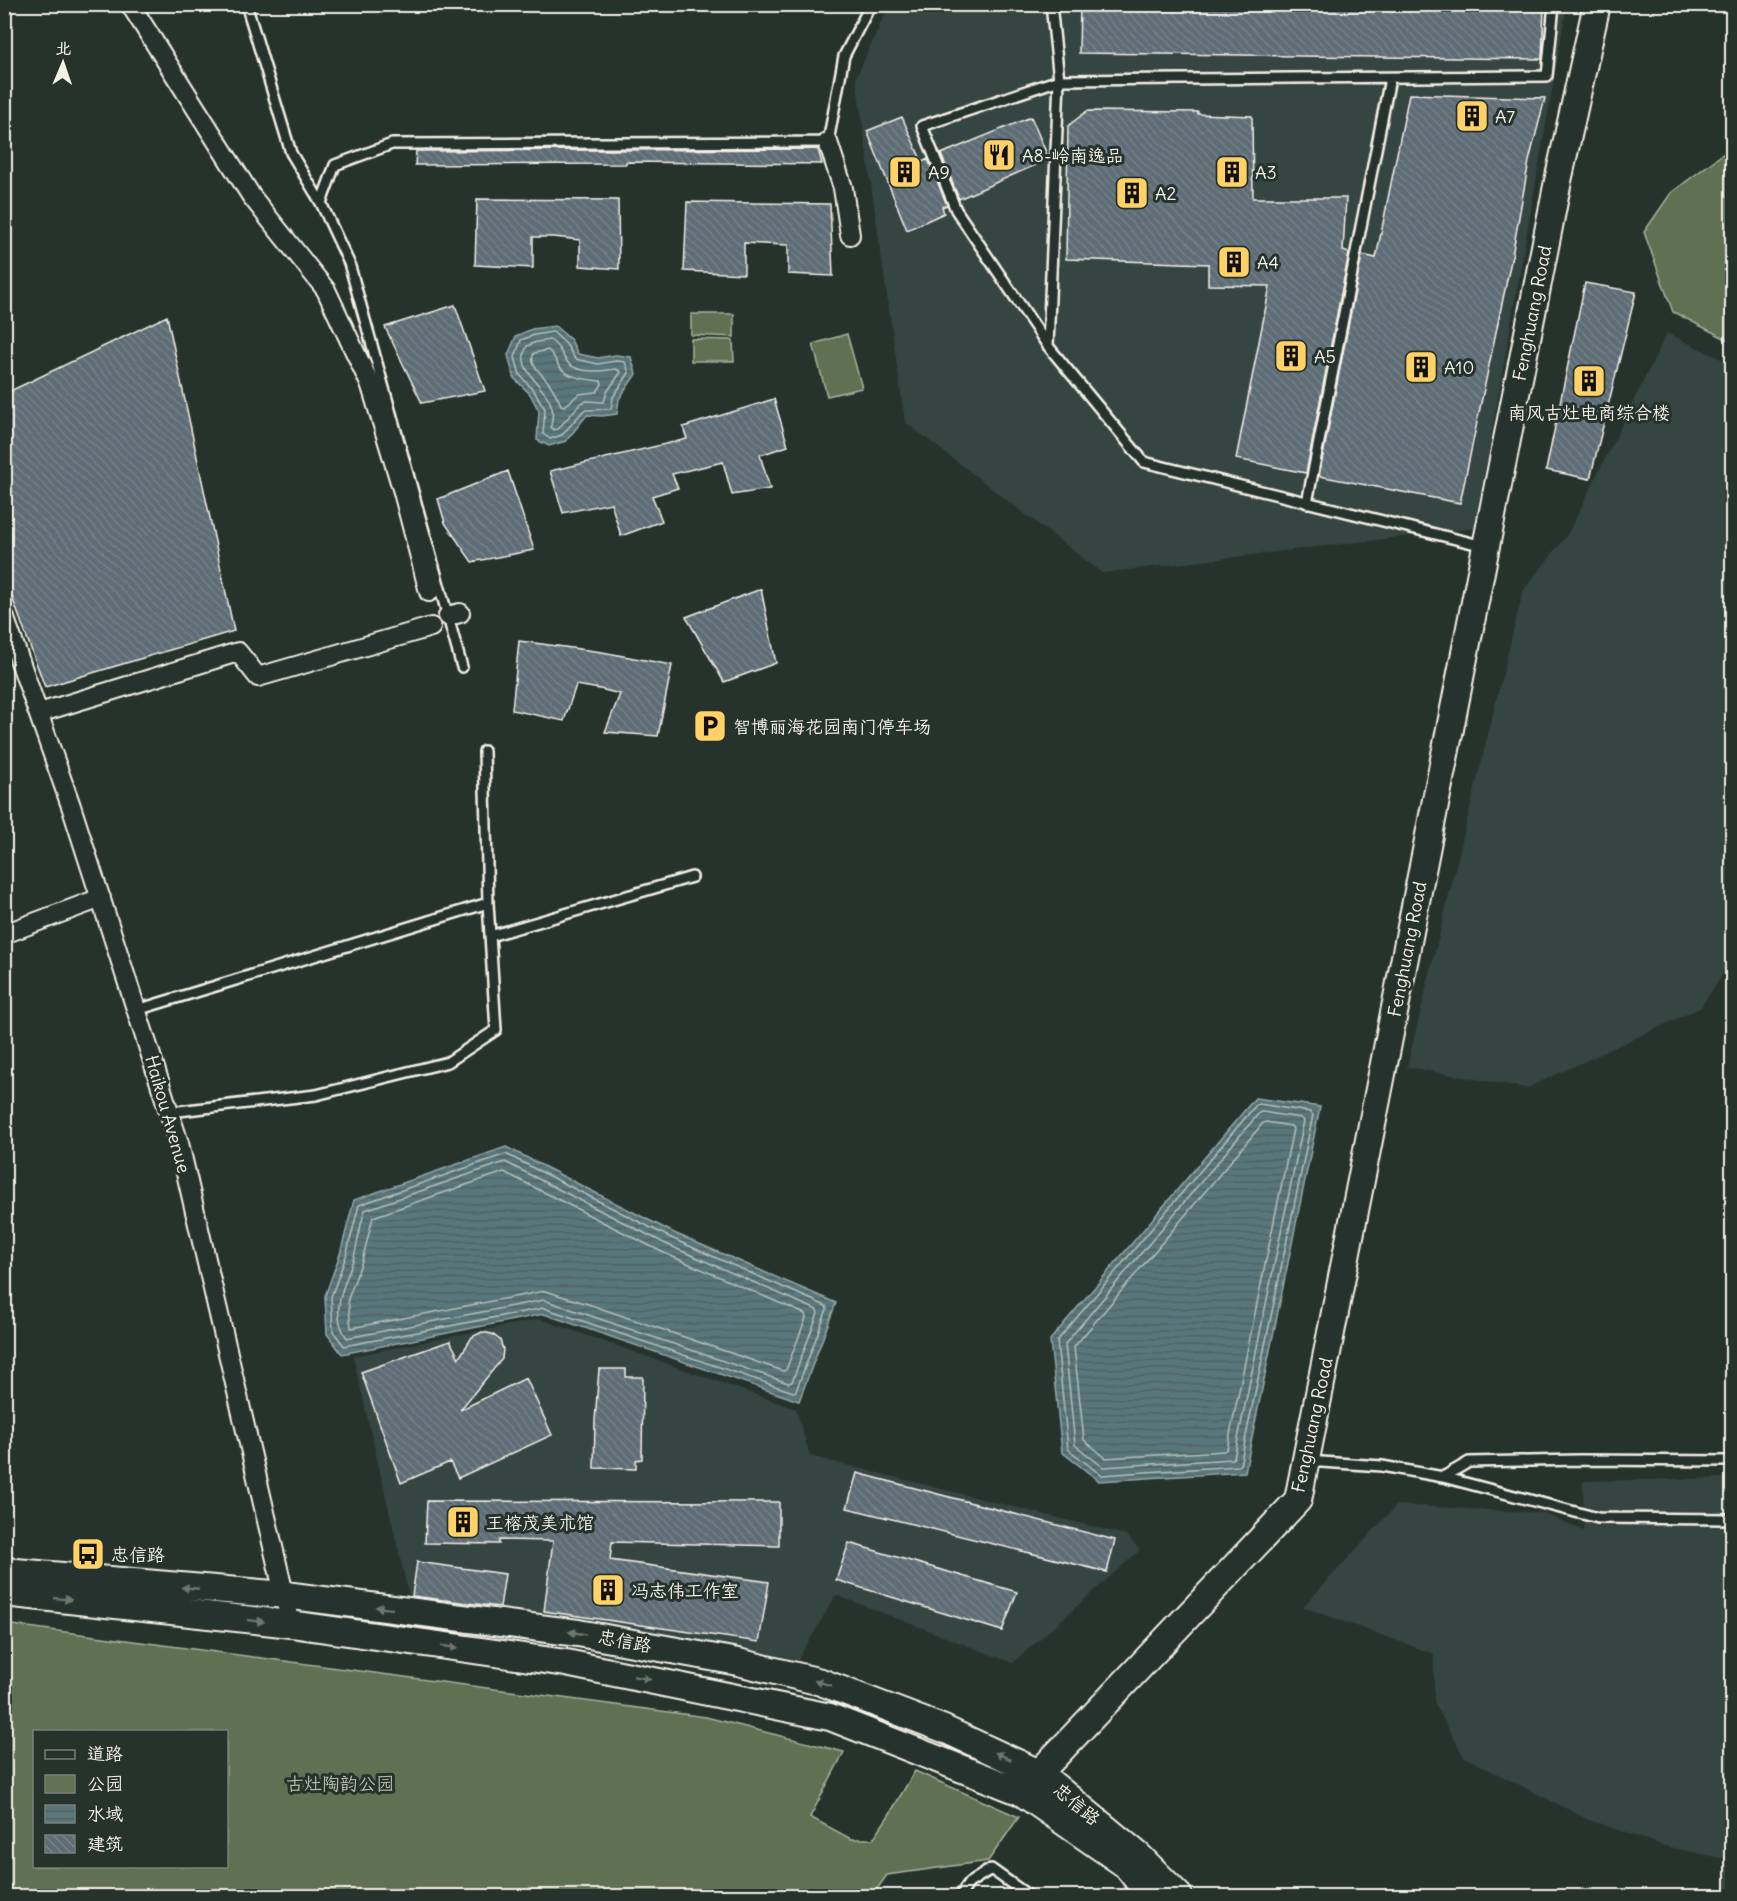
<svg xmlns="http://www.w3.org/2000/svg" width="1737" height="1901" font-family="Delius,'LXGW WenKai TC',sans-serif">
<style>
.built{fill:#364443}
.green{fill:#617152;stroke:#aab19d;stroke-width:1.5;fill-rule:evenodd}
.water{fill:url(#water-rules);stroke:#97a8a7;stroke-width:1.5}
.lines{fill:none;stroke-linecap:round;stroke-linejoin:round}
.shore{stroke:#b6c0bc;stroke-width:1.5}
.building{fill:url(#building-back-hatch);stroke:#f4f1e8;stroke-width:1.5}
.lane-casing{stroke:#f4f1e8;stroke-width:14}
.street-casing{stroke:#f4f1e8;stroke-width:22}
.secondary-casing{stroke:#f4f1e8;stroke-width:30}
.lane{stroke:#26332d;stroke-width:9}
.street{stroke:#26332d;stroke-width:18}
.secondary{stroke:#26332d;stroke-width:26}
.oneway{fill:#6e766e}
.labels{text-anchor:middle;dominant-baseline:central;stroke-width:6;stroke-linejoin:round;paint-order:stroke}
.poi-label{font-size:18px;fill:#f4f1e8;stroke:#26332d;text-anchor:start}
.street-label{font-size:18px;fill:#f4f1e8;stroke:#26332d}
.park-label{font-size:18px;fill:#b9beac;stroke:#26332d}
</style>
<defs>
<pattern id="water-rules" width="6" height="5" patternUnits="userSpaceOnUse" patternTransform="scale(1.5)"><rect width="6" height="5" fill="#59777b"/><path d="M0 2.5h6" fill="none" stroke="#516060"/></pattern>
<pattern id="building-back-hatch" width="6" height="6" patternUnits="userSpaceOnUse" patternTransform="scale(1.5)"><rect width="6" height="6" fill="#5d6c75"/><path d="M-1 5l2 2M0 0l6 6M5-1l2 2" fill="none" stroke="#758189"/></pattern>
</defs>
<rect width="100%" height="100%" fill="#26332d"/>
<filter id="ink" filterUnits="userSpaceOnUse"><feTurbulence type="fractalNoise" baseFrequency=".0167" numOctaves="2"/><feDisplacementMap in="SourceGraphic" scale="12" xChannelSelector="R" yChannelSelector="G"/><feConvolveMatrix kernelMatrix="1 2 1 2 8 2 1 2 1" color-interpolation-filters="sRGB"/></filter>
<g filter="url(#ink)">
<!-- built -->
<path class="built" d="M889,5H1567L1475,528L1102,573L905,422L856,78Z
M1667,333L1732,364V961L1700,1008L1527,1088L1407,1067L1523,591L1568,534Z
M540,1319L796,1409L810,1456L1126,1535L1140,1550L1013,1663L836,1595L795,1665L410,1600L353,1356Z
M1732,1478V1896H1725V1859L1664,1846L1589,1820L1464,1757L1434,1702V1654L1303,1607L1397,1505L1543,1513L1584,1531L1583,1481Z"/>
<!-- green -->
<path class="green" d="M1732,147V342L1673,312L1644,232L1671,193Z
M691,314H734V337L691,335Z
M847,334L862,388L827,396L813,344Z
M691,339L733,340L734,361H691Z
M5,1624L706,1717L844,1752L810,1817L851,1839H873L889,1815L915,1771L1019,1817L988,1861L887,1875L872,1896H5ZM34,1732H226V1866H34Z"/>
<!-- water -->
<path class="water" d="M555,326L571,340L578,354L598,358L616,355L631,357L636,374L619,399L617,414L602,416L587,415L566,441L549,446L537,440L539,411L530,394L514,378L508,355L516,336L532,329Z
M1255,1098L1320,1107L1245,1472L1099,1481L1062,1452L1050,1340Z
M506,1147L674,1233L836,1303L799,1401L544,1314L342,1354L327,1334L325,1296L340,1254L354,1200Z"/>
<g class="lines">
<!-- shore -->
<path class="shore" d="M553,332L566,344L575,359L598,364L616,361L625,362L629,373L613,397L611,409L584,410L562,435L550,439L543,434L545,409L534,391L520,375L515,357L521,340L534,335Z
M550,340C562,348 560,354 568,363C578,374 604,371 616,369L621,372L607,392L604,402L587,401L581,403L558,429L554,430L551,427C551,422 554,414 552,408C547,385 513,371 527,346L536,342Z
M548,350C554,355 555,360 559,366C568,379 587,379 601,381L602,384L597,392L579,394L565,406L561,405C558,398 554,390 549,383C542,373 528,365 534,353Z
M1259,1104L1310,1112L1313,1115L1240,1465L1238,1466L1101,1475L1068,1449L1057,1341L1256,1105Z
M1262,1112L1301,1118L1304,1121L1234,1458L1232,1459L1103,1467L1075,1445L1065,1344L1259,1113Z
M1266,1122L1291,1126L1293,1129L1227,1449L1224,1451L1106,1458L1084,1440L1074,1347L1263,1123Z
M506,1154L671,1238L826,1306L827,1309L796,1391L793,1392L544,1308L344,1346L333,1331L331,1297L346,1256L359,1205Z
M505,1162L668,1245L817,1310L818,1313L792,1382L788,1383L544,1300L347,1338C328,1311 346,1283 354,1257C358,1241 360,1225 365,1210Z
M504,1172L664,1253L805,1314L806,1318L786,1370L783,1371L588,1304L545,1291L351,1328L348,1299L362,1261L373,1217Z"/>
</g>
<!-- building -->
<path class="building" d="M1080,4H1544L1542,59L1079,53Z
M1409,94L1545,98L1529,161L1512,256L1460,503L1319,476L1362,255L1376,258Z
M1087,111L1198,112V114L1252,116L1253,198H1346L1343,251L1349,253L1306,473L1236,459L1270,286L1208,285V264L1066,259L1068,126Z
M902,117L922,162L928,159L947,205L942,207L944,213L907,230L867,131Z
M1031,117L1049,159L959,199L941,154Z
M818,149L822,164L626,162V164L415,165L416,151Z
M477,199L618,200L619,269L580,266V240L554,237H533V268L475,265Z
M687,202L830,204L833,276L788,274V245L763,244L744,243V274L684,271Z
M1585,283L1636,292L1590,479L1546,470Z
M455,305L485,391L422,403L385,327Z
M167,316L234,631L45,687L4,575V394Z
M774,399L788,446L760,455L770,489L732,495L723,462L672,474L678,488L652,496L662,521L621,536L611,503L563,513L550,471L687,439L683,427Z
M508,471L534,550L472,562L445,523L438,499Z
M761,589L776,663L724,682L686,617Z
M519,641L602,652L672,665L658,736L605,732L620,694L600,689L576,685L564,721L512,710Z
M482,1332L492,1334L500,1340L503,1349L502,1359L460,1410L526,1378L552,1435L458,1478L450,1462L401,1483L361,1372L450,1341L459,1358L472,1337Z
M599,1369H626V1377H643L642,1459L636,1460V1469L594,1468L595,1421Z
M857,1473L1115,1540L1107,1572L847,1508Z
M427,1501L779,1502V1546L612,1542L610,1560L769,1582L759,1642L544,1611L553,1541L499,1540V1544L425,1543Z
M849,1543L1017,1592L1002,1631L836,1580Z
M417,1562L505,1574L500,1607L412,1596Z"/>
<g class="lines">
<!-- lane casing -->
<g class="lane-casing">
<path id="lane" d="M246,4L291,153L321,203
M1048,346L1059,80L1051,4
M1307,503L1390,78
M1484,546L1144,462L1048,346L956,210L922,126L1059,80L1547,76L1554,4
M462,667L349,263L321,203L335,165L392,144L828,142L844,56L871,4
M484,751L488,903
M490,936L692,877
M137,1010L488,903L496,1030L448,1062L316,1095L170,1112
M1306,1461L1382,1466L1443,1477L1598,1518L1732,1519
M1443,1477L1469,1462L1579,1460L1732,1461
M960,1896L969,1883L991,1869L1029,1896"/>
</g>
<!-- street casing -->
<g class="street-casing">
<path id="street" d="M130,4L252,197L326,290L371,386L403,492L429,592
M828,142L843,188L850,235
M4,616L71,806L179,1143L291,1624
M448,616L460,613
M39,713L238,652L258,677L431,627
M4,934L101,898"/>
</g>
<!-- secondary casing -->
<g class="secondary-casing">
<path id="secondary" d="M4,1571L285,1595L578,1633L738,1662L821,1682L944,1729L1039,1773L1138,1855L1179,1896
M4,1593L291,1624L566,1663L830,1717L1021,1792L1126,1865L1150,1896
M1021,1792L1298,1500L1558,181L1597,4"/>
</g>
<!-- lane -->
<use href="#lane" class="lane"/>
<!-- street -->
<use href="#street" class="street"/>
<!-- secondary -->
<use href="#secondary" class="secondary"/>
</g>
<!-- one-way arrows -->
<defs><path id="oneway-solid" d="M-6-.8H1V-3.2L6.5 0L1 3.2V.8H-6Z" transform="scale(1.5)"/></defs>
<g class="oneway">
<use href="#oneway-solid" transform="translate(190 1588) rotate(-175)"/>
<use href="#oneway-solid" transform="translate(63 1599) rotate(6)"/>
<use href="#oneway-solid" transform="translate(384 1608) rotate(-173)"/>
<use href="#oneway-solid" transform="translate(256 1621) rotate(6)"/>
<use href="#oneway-solid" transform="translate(577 1633) rotate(-171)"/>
<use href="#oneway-solid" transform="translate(450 1647) rotate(8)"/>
<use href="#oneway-solid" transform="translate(642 1678) rotate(11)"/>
<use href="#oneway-solid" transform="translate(823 1683) rotate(-162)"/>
<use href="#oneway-solid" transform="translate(1003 1756) rotate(-155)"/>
</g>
</g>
<!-- icons -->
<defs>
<g id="building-square" transform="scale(1.725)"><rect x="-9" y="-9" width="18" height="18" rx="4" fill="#ffd166" stroke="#26332d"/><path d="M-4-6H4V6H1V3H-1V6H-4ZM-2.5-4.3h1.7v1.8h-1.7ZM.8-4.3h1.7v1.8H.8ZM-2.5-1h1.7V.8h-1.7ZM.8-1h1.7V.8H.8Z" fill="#111"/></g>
<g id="restaurant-square" transform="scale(1.725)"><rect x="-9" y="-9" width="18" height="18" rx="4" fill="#ffd166" stroke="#26332d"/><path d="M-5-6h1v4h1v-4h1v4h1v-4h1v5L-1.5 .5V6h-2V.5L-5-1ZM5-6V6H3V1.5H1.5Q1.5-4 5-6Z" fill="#111"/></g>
<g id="parking-square" transform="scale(1.725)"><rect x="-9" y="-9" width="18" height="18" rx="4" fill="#ffd166" stroke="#26332d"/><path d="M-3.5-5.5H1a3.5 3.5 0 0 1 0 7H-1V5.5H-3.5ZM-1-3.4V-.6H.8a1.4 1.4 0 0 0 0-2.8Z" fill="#111"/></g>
<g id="bus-square" transform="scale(1.725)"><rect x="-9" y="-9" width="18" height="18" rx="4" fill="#ffd166" stroke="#26332d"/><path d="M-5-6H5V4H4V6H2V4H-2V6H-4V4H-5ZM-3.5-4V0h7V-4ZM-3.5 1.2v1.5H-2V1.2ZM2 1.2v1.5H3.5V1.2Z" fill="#111"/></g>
</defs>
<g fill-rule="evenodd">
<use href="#building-square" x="1472" y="116"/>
<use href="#restaurant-square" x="999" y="155"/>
<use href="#building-square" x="905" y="172"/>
<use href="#building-square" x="1232" y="172"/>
<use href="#building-square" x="1132" y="193"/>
<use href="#building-square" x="1234" y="262"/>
<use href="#building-square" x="1291" y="356"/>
<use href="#building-square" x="1421" y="367"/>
<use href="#building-square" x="1589" y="381"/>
<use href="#parking-square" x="710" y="726"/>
<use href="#building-square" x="463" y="1522"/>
<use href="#bus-square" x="88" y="1554"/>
<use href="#building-square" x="608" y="1590"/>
</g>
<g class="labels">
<!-- poi labels -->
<g class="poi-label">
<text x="1495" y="116">A7</text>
<text x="1022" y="155">A8-岭南逸品</text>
<text x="928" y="172">A9</text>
<text x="1255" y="172">A3</text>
<text x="1155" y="193">A2</text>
<text x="1257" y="262">A4</text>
<text x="1314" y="356">A5</text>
<text x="1444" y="367">A10</text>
<text x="1589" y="412" text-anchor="middle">南风古灶电商综合楼</text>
<text x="733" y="726">智博丽海花园南门停车场</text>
<text x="486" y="1522">王榕茂美术馆</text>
<text x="111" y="1554">忠信路</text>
<text x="631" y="1590">冯志伟工作室</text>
</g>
<!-- street labels -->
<g class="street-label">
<text transform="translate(1532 313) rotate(-79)">Fenghuang Road</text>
<text transform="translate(1407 949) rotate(-79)">Fenghuang Road</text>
<text transform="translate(168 1114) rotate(74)">Haikou Avenue</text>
<text transform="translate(1312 1425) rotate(-78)">Fenghuang Road</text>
<text transform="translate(625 1641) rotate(11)">忠信路</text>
<text transform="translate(1077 1804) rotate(40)">忠信路</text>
</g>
<!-- park labels -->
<g class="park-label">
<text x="340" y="1783">古灶陶韵公园</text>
</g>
</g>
<!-- margin -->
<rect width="1737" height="1901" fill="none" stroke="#26332d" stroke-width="24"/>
<rect x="12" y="12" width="1713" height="1877" fill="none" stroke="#f4f1e8" stroke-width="2" filter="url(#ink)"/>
<!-- legend -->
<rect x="33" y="1730" width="195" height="138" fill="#26332d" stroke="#787f78" stroke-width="1.5"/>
<rect x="45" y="1750" width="30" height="9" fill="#26332d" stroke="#787f78" stroke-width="1.5"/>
<text x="87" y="1760" font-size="18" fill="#f4f1e8">道路</text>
<rect x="45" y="1775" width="30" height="18" fill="#617152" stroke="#787f78" stroke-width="1.5"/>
<text x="87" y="1790" font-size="18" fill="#f4f1e8">公园</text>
<rect x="45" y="1805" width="30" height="18" fill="url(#water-rules)" stroke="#787f78" stroke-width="1.5"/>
<text x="87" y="1820" font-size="18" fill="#f4f1e8">水域</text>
<rect x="45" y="1835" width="30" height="18" fill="url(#building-back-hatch)" stroke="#787f78" stroke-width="1.5"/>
<text x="87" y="1850" font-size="18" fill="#f4f1e8">建筑</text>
<!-- north arrow -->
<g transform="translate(63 63) rotate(2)" stroke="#26332d" stroke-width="4.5" paint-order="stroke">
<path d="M0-4.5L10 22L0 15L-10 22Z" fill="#f4f1e8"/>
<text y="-9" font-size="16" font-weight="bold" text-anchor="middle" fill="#f4f1e8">北</text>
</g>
</svg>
